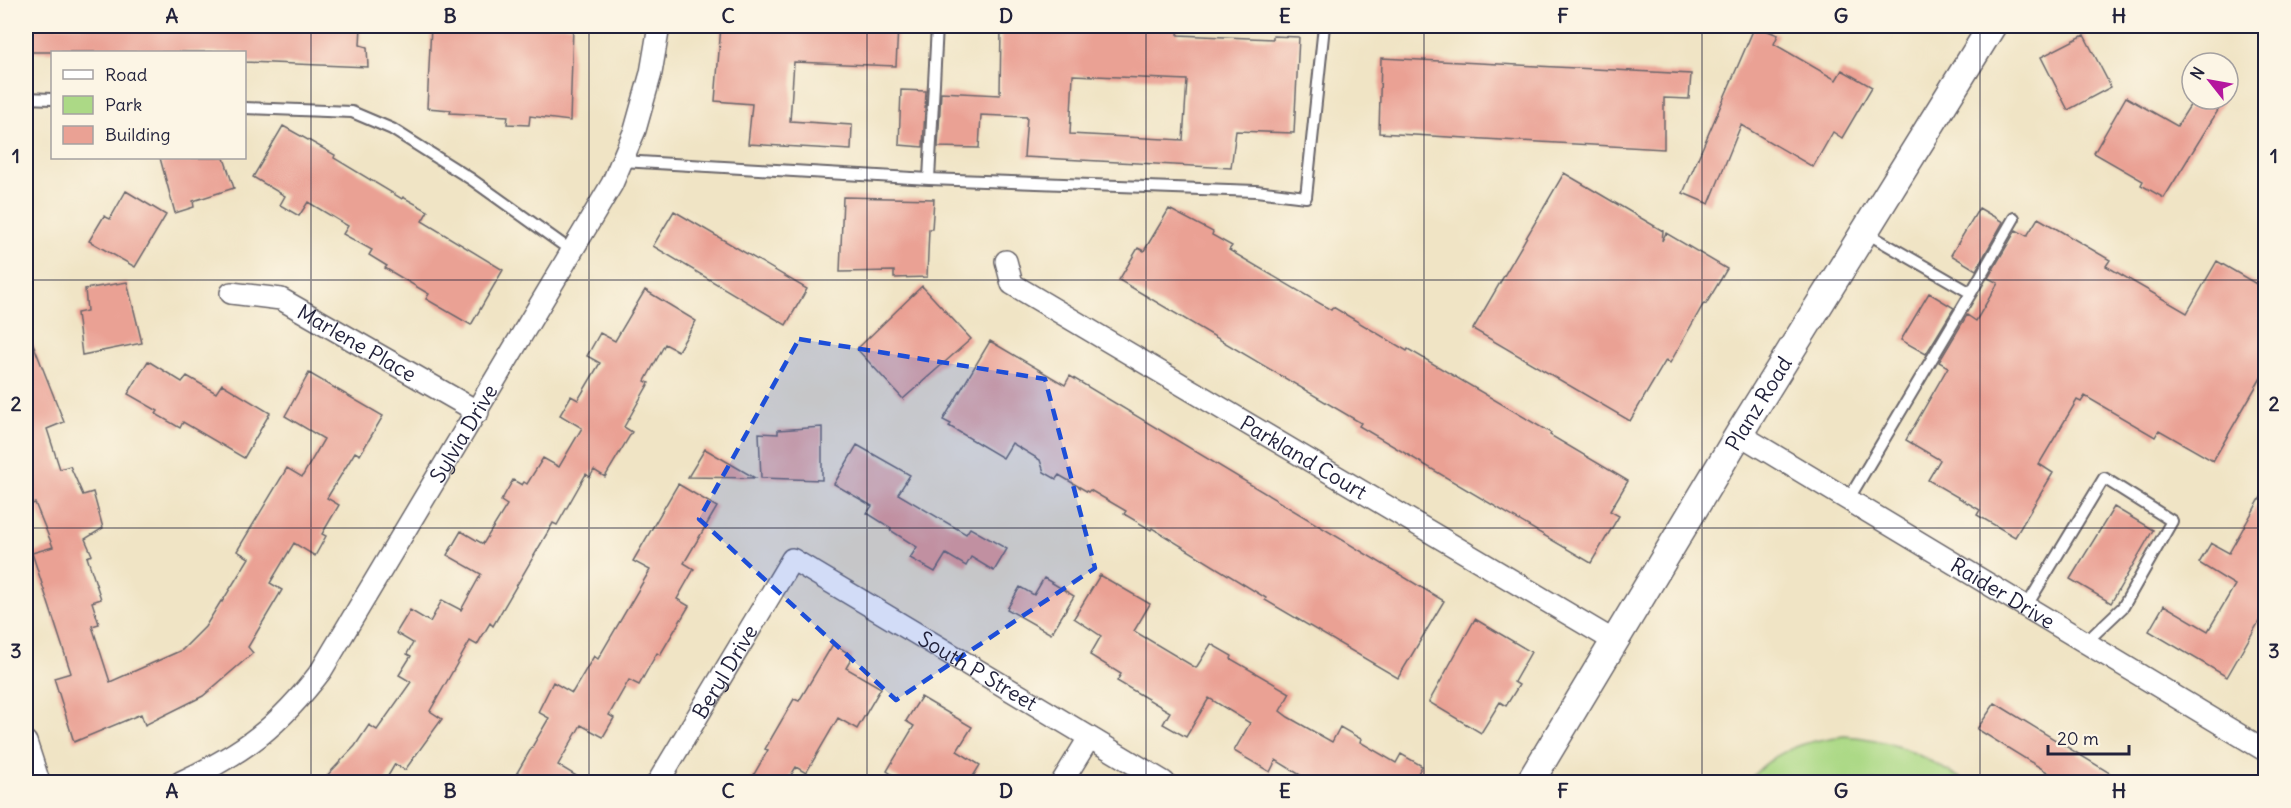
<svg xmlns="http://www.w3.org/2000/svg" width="2291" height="808" font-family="Delius,sans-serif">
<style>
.green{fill:#acd986;stroke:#677e60;stroke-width:1.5}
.building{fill:#eaa194;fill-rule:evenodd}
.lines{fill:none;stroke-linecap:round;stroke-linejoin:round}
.service-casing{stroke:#6a666b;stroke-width:14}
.minor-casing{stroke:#6a666b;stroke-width:24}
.tertiary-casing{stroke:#6a666b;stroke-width:30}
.service{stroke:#fff;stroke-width:10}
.minor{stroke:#fff;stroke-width:21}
.tertiary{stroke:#fff;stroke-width:27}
.marked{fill:#1d4ed8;fill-opacity:0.2;stroke:#1d4ed8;stroke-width:4.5;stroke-dasharray:12 8;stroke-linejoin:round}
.grid{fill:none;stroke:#22223b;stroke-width:1.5;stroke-opacity:0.55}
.labels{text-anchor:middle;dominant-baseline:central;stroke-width:4.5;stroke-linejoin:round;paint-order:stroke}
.street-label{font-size:21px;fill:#22223b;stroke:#fcf5e5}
.neatline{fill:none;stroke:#22223b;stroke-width:2}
.grid-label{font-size:20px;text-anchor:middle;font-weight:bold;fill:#22223b}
</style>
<rect width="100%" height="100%" fill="#fcf5e5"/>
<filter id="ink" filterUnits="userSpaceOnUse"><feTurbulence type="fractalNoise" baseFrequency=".0167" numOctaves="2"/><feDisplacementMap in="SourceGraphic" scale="12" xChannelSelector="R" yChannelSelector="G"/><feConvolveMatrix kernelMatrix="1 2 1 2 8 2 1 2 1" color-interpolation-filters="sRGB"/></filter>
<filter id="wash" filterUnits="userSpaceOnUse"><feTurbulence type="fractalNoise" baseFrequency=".008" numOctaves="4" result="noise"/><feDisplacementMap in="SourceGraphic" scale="24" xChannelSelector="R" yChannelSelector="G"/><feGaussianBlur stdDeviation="1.35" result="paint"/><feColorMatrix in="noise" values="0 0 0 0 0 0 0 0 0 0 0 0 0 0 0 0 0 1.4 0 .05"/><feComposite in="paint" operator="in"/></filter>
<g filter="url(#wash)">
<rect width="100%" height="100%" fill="#f0e4c5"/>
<!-- green -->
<path class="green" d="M1844,736C1897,739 1922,756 1967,782H1748C1771,751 1807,740 1844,736Z"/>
<g id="blocks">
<!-- building -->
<path class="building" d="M26,26H361L360,45L367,47L368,67L244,62V52H26Z
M431,26H573L570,121L530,116L529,125L507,124L508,116L450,113L451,110L427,108Z
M721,26H898L896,66L794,62L790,121L852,125L851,150L748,144L752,104L715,101Z
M1088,26H1179L1178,35L1273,39V36L1299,37L1294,133L1236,131L1231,168L1024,157L1027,117L981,115L979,148L938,147L941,92L1000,95L1001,27L1088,31ZM1073,75L1187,80L1183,140L1070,134Z
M1755,26L1778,35L1774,44L1836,80L1842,70L1872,87L1842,138L1833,132L1813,167L1741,125L1709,204L1683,193Z
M2084,35L2111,87L2068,110L2041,57Z
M1381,58L1691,74L1689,99L1664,98V149L1379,133Z
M901,90L926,91L923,147L899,145Z
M2126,97L2177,126L2194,99H2225L2164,198L2141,185L2143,181L2094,153Z
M283,126L335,155L334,158L402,199L403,197L428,211L422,221L503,270L471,325L426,299L429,294L385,268L387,266L369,255L372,250L343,234L348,226L308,202L299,216L280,205L285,196L253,177Z
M160,158H224L234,188L193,201L194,207L175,213Z
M1564,173L1663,231L1662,241L1666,233L1727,269L1706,304L1704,303L1670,363L1666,360L1630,421L1473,329Z
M126,191L166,215L135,267L89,241L104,216L110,219Z
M843,197L934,199L932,229H929L927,277L894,278V271L840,272Z
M1979,208L2003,222L1976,270L1951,255Z
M1169,209L1213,232L1212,235L1232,246L1229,250L1331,310L1333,307L1407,351L1408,349L1551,433L1550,435L1628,481L1610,511L1619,516L1591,563L1359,426L1361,423L1119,280L1138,248L1144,251Z
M674,211L807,289L786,325L653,246Z
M2038,218L2110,260L2106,266L2187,313L2217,261L2265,289V371L2213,461L2159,430L2155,437L2085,396L2081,402L2077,400L2039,464L2053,473L2015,537L1977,515L1980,510L1928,480L1940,460L1906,440L1948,367L1939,362L1967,315L1976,321L1998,283L1988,278L2016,230L2027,236Z
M127,282L142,343L82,355L77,313L87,311L85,289Z
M922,286L971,339L903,399L857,349Z
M645,290L696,321L678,351L665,344L645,381L649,383L624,427L632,432L605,477L594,470L590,477L586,474L557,525L553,523L493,626L490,623L477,645L470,641L430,711L442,719L405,770L395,764L384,783H320L355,746L369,725L377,730L411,682L399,675L411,656L407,654L413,643L396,633L410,610L430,622L442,600L461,610L481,574L447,555L461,531L483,544L507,505L501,501L513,480L522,485L524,482L527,484L543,458L559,467L582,428L560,415L571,396L578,400L600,363L587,356L600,333L615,341Z
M1929,293L1954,308L1926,354L1901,340Z
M26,326L64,422L47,429L60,469L70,466L83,495L93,492L103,528L85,539L92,555L87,557L101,599L92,602L99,624L92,626L110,682L182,650L205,627L221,601L222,602L249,558L237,551L287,468L302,477L324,439L285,416L309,373L383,416L360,455L355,452L327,498L339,505L322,534L326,536L315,556L294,543L270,583L282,590L248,647L253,653L203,696L145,725L141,714L74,742L54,678L71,673L32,553L53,547L35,503L26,506Z
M990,341L1065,385L1070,376L1444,601L1398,678L1265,600L1266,598L1152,528L1151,530L1124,514L1126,511L1090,490L1088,492L1059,475L1056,479L1044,472L1040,460L1012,443L1003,458L949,426L951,424L943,420Z
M148,361L182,382L187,376L216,393L222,384L270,413L244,458L183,422L180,428L156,414L158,411L128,394Z
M822,427V480L761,478L759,433L778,434V430Z
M857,445L910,475L898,494L966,534L970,528L1007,549L994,571L971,557L966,566L946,554L935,572L910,558L917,547L890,530L891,528L867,513L872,506L834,484Z
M705,449L755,478L688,477Z
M678,484L717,507L684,563L694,569L677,599L689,606L660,655L657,653L639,685L629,680L609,715L614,718L603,737L581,725L558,765L588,783H511L549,718L538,712L553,682L572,693L594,656L598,659L650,570L633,561Z
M2265,490V611L2227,677L2149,631L2164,605L2208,631L2235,585L2199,563L2211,543L2229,553Z
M2114,507L2153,530L2111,603L2070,579Z
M1100,575L1150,604L1134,631L1196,668L1211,644L1232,656L1231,659L1290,693L1280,711L1288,717L1332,742L1340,727L1361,739L1360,742L1396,763L1401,754L1422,766L1417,775L1430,783H1313L1276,760L1270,772L1234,751L1250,723L1209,698L1186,737L1163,724L1170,712L1117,681L1121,674L1090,655L1101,636L1074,618Z
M1044,578L1074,596L1051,634L1007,609L1020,587L1034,595Z
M1475,619L1531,652L1514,682L1519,685L1506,706L1500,702L1481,733L1429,702Z
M833,644L853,656L846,668L881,688L857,729L838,718L806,773L796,767L786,783H749L768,750L765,749L794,699L799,701Z
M921,697L972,727L957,751L980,765L969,783H905L887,771L914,726L906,721Z
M1995,703L2126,783H2065L1977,729Z"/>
</g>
</g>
<g filter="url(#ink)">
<use href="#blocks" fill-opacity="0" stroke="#6a666b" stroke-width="1.5"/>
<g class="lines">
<!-- service casing -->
<g class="service-casing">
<path id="service" d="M937,26L929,179L1256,191L1306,197L1324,26
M26,98L52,99
M244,108L352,112L392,129L471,179L573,252
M622,161L929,179
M1865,232L1971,293L2014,218
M1848,500L1971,293
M2026,607L2104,478L2172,521L2123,607L2085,643"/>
</g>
<!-- minor casing -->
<g class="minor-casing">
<g id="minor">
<path id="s1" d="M1006,261L1012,284L1614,641"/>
<path id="s2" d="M231,293L281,299L478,412"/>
<path id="s3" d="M1739,434L2266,751"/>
<path d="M26,742L39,782"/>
<path id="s4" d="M181,782C244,753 279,726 321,671L612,184L635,130L651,73L659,26"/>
<path id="s5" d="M658,782L792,559L1164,782"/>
<path d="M1062,782L1089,738"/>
</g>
</g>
<!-- tertiary casing -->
<g class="tertiary-casing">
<g id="tertiary">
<path id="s6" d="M1530,782L1739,434L1992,26"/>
</g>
</g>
<!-- service -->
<use href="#service" class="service"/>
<!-- minor -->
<use href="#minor" class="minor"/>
<!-- tertiary -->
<use href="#tertiary" class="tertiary"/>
</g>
</g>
<!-- marked area -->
<path class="marked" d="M799,339L1045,379L1095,568L896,700L699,519Z"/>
<!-- grid -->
<path class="grid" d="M311,26V782M589,26V782M867,26V782M1146,26V782M1424,26V782M1702,26V782M1980,26V782M26,280H2266M26,528H2266"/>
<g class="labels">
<!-- street labels -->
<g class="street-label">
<text stroke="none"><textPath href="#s2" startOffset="138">Marlene Place</textPath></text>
<text stroke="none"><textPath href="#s6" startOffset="442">Planz Road</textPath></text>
<text stroke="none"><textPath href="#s4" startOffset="458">Sylvia Drive</textPath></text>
<text stroke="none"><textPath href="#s1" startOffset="363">Parkland Court</textPath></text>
<text stroke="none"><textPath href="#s3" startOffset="308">Raider Drive</textPath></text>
<text stroke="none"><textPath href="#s5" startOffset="129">Beryl Drive</textPath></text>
<text stroke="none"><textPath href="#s5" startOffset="477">South P Street</textPath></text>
</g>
</g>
<!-- margin -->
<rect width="2291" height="808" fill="none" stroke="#fcf5e5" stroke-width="66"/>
<!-- legend -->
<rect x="51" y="51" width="195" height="108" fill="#fcf5e5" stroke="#a5a1a1" stroke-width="1.5"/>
<rect x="63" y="70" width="30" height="9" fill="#ffffff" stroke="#a5a1a1" stroke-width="1.5"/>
<text x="105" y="81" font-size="18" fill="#22223b">Road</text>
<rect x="63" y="96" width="30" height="18" fill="#acd986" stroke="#a5a1a1" stroke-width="1.5"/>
<text x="105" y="111" font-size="18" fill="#22223b">Park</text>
<rect x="63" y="126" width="30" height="18" fill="#eaa194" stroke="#a5a1a1" stroke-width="1.5"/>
<text x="105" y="141" font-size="18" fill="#22223b">Building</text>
<!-- north arrow -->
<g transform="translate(2210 81) rotate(301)"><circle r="28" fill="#fcf5e5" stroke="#a5a1a1" stroke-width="1.5"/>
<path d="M0-4.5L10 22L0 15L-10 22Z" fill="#b5179e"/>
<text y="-9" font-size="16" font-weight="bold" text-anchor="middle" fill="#22223b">N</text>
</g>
<!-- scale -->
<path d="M2048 745v9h81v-9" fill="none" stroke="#22223b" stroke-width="3"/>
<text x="2057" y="745" font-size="18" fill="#22223b" stroke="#fcf5e5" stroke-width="4.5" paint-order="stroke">20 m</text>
<rect x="33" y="33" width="2225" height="742" class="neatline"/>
<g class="grid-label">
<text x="172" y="23">A</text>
<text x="450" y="23">B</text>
<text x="728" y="23">C</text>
<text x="1006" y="23">D</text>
<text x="1285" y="23">E</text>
<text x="1563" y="23">F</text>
<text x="1841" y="23">G</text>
<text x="2119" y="23">H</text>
<text x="16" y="163">1</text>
<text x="2274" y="163">1</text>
<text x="16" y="411">2</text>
<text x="2274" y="411">2</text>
<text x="16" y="658">3</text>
<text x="2274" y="658">3</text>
<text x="172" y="798">A</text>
<text x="450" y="798">B</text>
<text x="728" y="798">C</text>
<text x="1006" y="798">D</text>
<text x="1285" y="798">E</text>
<text x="1563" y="798">F</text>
<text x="1841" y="798">G</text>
<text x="2119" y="798">H</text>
</g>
</svg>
